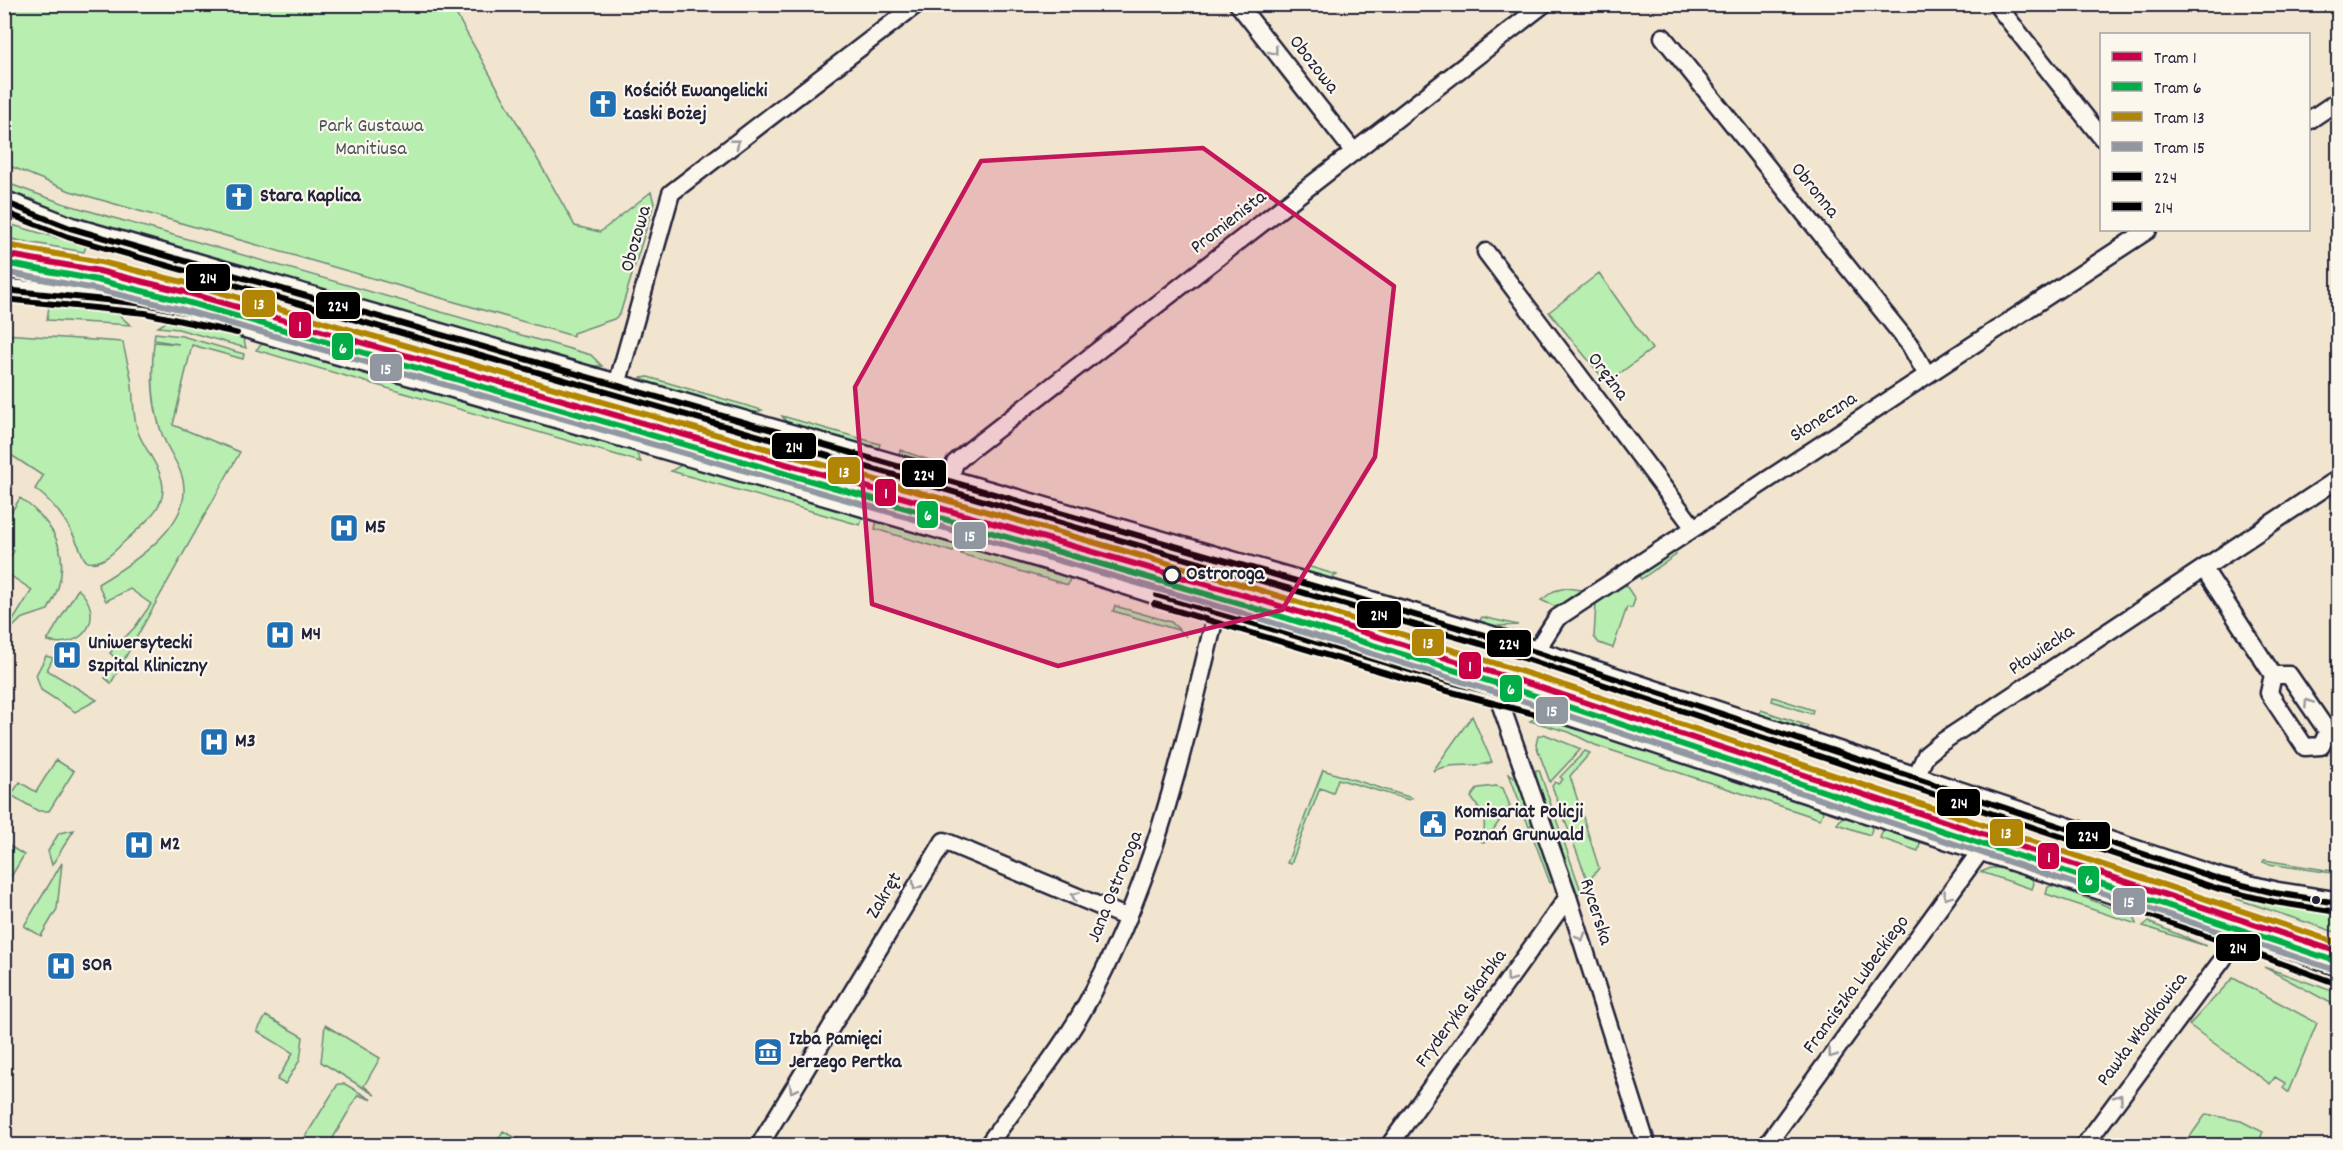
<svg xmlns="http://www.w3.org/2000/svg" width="2343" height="1150" font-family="Dekko,sans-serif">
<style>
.green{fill:#b8eeb0;stroke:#6d8876;stroke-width:1.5}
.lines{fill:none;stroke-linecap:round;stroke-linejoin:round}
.minor-casing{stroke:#22223b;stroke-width:21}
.tertiary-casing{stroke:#22223b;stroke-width:26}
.minor{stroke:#fbf7ec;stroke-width:16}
.tertiary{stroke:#fbf7ec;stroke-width:21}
.bus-1-casing{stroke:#fbf7ec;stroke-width:10}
.bus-2-casing{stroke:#fbf7ec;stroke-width:10}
.bus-1{stroke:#000;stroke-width:6}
.bus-2{stroke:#000;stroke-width:6}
.tram-1-casing{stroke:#fbf7ec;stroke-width:10}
.tram-2-casing{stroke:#fbf7ec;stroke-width:10}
.tram-3-casing{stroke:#fbf7ec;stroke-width:10}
.tram-4-casing{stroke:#fbf7ec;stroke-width:10}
.tram-1{stroke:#ca0047;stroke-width:6}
.tram-2{stroke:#00ad46;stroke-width:6}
.tram-3{stroke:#b18506;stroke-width:6}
.tram-4{stroke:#9197a1;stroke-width:6}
.oneway{stroke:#99979c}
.marked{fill:#c2185b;fill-opacity:0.2;stroke:#c2185b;stroke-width:4.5;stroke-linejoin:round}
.stop-dot{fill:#fbf7ec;stroke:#22223b;stroke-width:3}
.bus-dot{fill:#22223b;stroke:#fbf7ec;stroke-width:2}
.labels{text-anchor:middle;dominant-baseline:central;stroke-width:4.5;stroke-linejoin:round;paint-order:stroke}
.street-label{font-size:20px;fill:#22223b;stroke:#fbf7ec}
.poi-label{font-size:20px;font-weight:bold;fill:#22223b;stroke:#fbf7ec;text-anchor:start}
.park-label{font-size:20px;fill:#485558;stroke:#fbf7ec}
.stop-label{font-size:20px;font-weight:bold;fill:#22223b;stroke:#fbf7ec;text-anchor:start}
.line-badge{stroke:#fbf7ec;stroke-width:2}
.badge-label{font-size:16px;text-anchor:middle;font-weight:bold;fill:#fff}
</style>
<rect width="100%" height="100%" fill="#f2e5d0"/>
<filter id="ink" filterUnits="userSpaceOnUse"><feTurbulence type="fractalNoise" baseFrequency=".0167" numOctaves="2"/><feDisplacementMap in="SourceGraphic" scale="12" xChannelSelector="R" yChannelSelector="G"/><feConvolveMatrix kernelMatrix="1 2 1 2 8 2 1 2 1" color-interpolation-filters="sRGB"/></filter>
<g filter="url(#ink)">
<!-- green -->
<path class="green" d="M4,5H451L575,226L600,232L651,192L654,203L620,314L614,319L573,333V336L70,191L5,164Z
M4,182L65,204L591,355L602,366H589L59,214L32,199L5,191Z
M5,223L86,246L84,252L5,238Z
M48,267L151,288L150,291L5,278V271L46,278Z
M1599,273L1652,349L1607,383L1549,312Z
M49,306L116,312L130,325L47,320Z
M171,319L243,337L246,348L178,329L158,327Z
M155,333L182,336L244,354L243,359L192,345L173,425L240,452L111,683L105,678L116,659L110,653L135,627L151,604L130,589L106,601L98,584C128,566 186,530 184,489C184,469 168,452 162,434C151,404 151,373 154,342L179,344L154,340Z
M4,334L123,342C125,355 129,366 131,378C134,396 132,414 138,432C145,451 164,470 163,491C162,511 139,528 125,541C114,551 104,565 87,562L84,558C72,530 60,507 35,489L43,476L5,451Z
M263,343L635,450L641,462L256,350Z
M648,377L762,410L754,413L650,383L641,378Z
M782,416L880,444L878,450L787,423Z
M900,450L932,461L924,463L899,455Z
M683,464L863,516L860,525L671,471Z
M20,498C62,528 74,565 48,610L21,619L11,629L9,627L32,590L5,572V567L14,551L5,544V507L12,511Z
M877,520L956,543L953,552L875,529Z
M964,545L1070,577L1068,585L961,554Z
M1673,551L1676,555L1641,579L1638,575Z
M1307,566L1337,575L1330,579L1305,572Z
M1625,584L1635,599L1632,608L1627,607L1613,648L1599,643L1594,637L1596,603Z
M1566,588L1581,590L1556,607L1541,600L1554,591Z
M78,589C106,614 86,651 47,641Z
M1115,606L1171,622L1187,637L1178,630L1113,611Z
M1482,617L1518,625L1499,626L1479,622Z
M46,656L53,658L47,670L97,700L75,712L41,690L36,675Z
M1773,697L1813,710L1812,714L1772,701Z
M1761,710L1808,726L1807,728L1802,730L1759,716Z
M1472,716L1492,762C1473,769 1453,761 1433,771Z
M1535,718L1585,730L1820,808L1823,812L1820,819L1595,745L1569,732L1530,721Z
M1544,734L1581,749L1550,782L1536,745L1538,736Z
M1585,751L1590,753L1570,776L1599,868L1588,882L1552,786L1555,782L1558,784L1563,779L1560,777Z
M56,760L74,771L49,811H38L11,795L20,782L36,792Z
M1323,770L1412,798L1409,800L1338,779L1333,793L1320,788L1291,864L1287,863Z
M1536,770H1539L1581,891L1578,895L1535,779Z
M1509,774L1517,780L1533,822L1529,827Z
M1496,786L1503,788L1510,806L1484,843L1481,841C1489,823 1482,812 1471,797L1478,788Z
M1843,816L1870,824L1872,829L1870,835L1837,824Z
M1886,829L1921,841L1918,851L1880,838L1882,832Z
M74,830L52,865L48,851L59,833Z
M1537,832L1555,881L1550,883L1533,837Z
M5,843L24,855L5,887Z
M2264,860L2338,872V874L2269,864L2263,862Z
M62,863L57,909L41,936L24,926Z
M1991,868H2002L2031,878L2034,883L2032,889L1981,872Z
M2053,885L2135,917L2136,924L2046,894L2048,887Z
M2235,896L2338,914V933L2237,899Z
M2148,922L2206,946L2143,926Z
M2264,967L2338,993V1007Z
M2233,978L2317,1023L2288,1092L2283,1088L2285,1083L2275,1077L2270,1084L2189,1025Z
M266,1016L303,1037L300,1060L285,1084L277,1080L293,1053L257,1031Z
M325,1025L380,1058L364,1086L375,1095L321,1062Z
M338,1084H345L372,1100L358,1095L329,1145H300Z
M2206,1114L2241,1121L2263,1132L2257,1145H2184Z
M503,1131L529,1145H495Z"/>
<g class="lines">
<!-- minor casing -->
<g class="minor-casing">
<path id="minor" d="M1238,4L1354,152
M1996,4L2102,138
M1663,37L1910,345L1927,375
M2308,121L2338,101
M1486,252L1694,528
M617,385L671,193L917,4
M949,481L955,463L970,450L1544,4
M2204,569L2273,675L2269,693L2305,747L2321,746L2328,732L2289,675H2273
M1538,654L1541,643L1557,618L2148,230
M1497,694L1568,897L1647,1146
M1915,778L1926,755L1942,742L2338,479
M759,1146L944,841L1128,918
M987,1146C1018,1103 1056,1057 1082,1012C1153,888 1183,751 1216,613
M1389,1146L1568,897
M1766,1146L1982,849
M2084,1146L2223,959L2230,937"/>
</g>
<!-- tertiary casing -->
<g class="tertiary-casing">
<path id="tertiary" d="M4,202L70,228L1484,635L2222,880L2275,893L2338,903
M4,290L146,304L223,320L1062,563L1276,631L1572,715L2136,900L2338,975
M1062,563L1074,519"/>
</g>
<!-- minor -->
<use href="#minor" class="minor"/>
<!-- tertiary -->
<use href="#tertiary" class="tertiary"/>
<!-- bus-1 casing -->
<g class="bus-1-casing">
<path id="bus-1" d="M4,202L70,228L1484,635L2222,880L2275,893L2338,903
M4,290L146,304L239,324
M1157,595L1447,681L1563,712
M2144,904L2338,975"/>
</g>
<!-- bus-2 casing -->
<g class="bus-2-casing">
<path id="bus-2" d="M4,212L68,237L1481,644L2219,889L2274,902L2337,912
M4,299L145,313L237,333
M1154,604L1444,690L1561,721
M2141,912L2335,983"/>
</g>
<!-- bus-1 -->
<use href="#bus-1" class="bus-1"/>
<!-- bus-2 -->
<use href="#bus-2" class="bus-2"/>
<!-- tram-1 casing -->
<g class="tram-1-casing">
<path id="tram-1" d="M4,254L99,271L185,292L1247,596L1536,686L2338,952"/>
</g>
<!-- tram-2 casing -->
<g class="tram-2-casing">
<path id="tram-2" d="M4,263L97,280L183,301L1244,605L1533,695L2335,961"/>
</g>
<!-- tram-3 casing -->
<g class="tram-3-casing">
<path id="tram-3" d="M6,245L101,262L187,283L1250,587L1539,677L2338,943"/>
</g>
<!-- tram-4 casing -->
<g class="tram-4-casing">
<path id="tram-4" d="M4,272L95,289L180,309L1242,613L1530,703L2332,969"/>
</g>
<!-- tram-1 -->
<use href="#tram-1" class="tram-1"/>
<!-- tram-2 -->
<use href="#tram-2" class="tram-2"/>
<!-- tram-3 -->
<use href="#tram-3" class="tram-3"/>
<!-- tram-4 -->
<use href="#tram-4" class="tram-4"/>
</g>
<!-- one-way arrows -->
<defs><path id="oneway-chevron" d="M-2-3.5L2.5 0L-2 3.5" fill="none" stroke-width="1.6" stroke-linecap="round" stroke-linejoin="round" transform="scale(1.5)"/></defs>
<g class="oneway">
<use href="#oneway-chevron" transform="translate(1274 51) rotate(52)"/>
<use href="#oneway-chevron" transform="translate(736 143) rotate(-38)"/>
<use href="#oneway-chevron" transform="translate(2308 703) rotate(-124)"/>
<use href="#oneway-chevron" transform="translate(916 886) rotate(121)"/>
<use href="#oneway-chevron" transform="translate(1075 896) rotate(-157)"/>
<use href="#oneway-chevron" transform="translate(1947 896) rotate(126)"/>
<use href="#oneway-chevron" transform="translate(1581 937) rotate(72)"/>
<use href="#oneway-chevron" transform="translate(1510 978) rotate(126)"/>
<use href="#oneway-chevron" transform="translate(1832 1054) rotate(126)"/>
<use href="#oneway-chevron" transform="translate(793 1089) rotate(121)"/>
<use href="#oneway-chevron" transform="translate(2119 1098) rotate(-54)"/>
</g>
</g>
<!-- marked area -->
<path class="marked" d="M1203,148L1394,286L1375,457L1282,610L1058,666L872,604L855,387L981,161Z"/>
<!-- icons -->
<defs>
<g id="church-square" transform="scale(1.5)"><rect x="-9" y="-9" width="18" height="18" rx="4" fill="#1f6fb2" stroke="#fbf7ec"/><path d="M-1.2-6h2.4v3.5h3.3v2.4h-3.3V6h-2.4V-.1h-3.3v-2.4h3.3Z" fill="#fff"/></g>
<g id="hospital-square" transform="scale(1.5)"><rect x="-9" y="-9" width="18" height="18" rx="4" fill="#1f6fb2" stroke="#fbf7ec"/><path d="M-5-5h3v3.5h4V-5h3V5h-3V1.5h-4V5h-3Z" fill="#fff"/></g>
<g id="civic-square" transform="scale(1.5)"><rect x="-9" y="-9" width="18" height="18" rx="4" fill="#1f6fb2" stroke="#fbf7ec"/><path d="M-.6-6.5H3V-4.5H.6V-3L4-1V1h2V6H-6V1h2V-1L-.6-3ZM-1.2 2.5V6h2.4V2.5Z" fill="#fff"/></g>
<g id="museum-square" transform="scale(1.5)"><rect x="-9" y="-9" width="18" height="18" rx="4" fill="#1f6fb2" stroke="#fbf7ec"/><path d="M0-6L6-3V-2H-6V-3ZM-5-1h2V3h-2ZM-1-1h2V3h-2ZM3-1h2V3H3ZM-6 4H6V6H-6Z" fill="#fff"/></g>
</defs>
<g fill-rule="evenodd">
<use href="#church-square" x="603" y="104"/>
<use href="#church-square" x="239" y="197"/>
<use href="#hospital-square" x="344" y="528"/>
<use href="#hospital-square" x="280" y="635"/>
<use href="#hospital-square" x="67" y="655"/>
<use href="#hospital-square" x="214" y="742"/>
<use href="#civic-square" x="1433" y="824"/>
<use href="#hospital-square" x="139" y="845"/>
<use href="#hospital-square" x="61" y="966"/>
<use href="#museum-square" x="768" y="1052"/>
</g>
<!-- markers -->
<circle class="stop-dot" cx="1172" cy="575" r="8"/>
<circle class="bus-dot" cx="2316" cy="900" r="5"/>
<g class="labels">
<!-- street labels -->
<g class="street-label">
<text transform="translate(1313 65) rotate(52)">Obozowa</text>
<text transform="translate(1814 191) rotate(51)">Obronna</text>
<text transform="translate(1229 223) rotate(-38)">Promienista</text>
<text transform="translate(637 239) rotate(-74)">Obozowa</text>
<text transform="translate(1607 377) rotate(53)">Orężna</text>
<text transform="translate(1824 418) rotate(-33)">Słoneczna</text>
<text transform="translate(2042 651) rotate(-34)">Płowiecka</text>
<text transform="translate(1116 887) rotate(-68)">Jana Ostroroga</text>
<text transform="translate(885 896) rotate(-59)">Zakręt</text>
<text transform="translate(1595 912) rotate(72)">Rycerska</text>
<text transform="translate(1857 985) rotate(-54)">Franciszka Lubeckiego</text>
<text transform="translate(1462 1009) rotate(-54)">Fryderyka Skarbka</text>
<text transform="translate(2143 1030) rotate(-53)">Pawła Włodkowica</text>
</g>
<!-- poi labels -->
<g class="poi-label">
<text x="624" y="92">Kościół Ewangelicki<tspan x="624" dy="23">Łaski Bożej</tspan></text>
<text x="260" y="197">Stara Kaplica</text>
<text x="365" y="528">M5</text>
<text x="301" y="635">M4</text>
<text x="88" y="644">Uniwersytecki<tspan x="88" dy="23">Szpital Kliniczny</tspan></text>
<text x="235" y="742">M3</text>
<text x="1454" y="813">Komisariat Policji<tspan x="1454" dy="23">Poznań Grunwald</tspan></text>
<text x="160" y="845">M2</text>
<text x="82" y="966">SOR</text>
<text x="789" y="1040">Izba Pamięci<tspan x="789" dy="23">Jerzego Pertka</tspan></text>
</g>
<!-- park labels -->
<g class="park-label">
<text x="371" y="127">Park Gustawa<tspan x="371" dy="23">Manitiusa</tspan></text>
</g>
<!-- stop labels -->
<g class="stop-label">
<text x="1186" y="575">Ostroroga</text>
</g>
</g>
<g class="line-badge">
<rect x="185" y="263" width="46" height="29" rx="6" fill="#000"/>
<rect x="241" y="289" width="35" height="29" rx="6" fill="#b18506"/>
<rect x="315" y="291" width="46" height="29" rx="6" fill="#000"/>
<rect x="288" y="311" width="24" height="28" rx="6" fill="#ca0047"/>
<rect x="331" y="332" width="23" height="29" rx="6" fill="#00ad46"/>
<rect x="369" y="353" width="34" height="29" rx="6" fill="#9197a1"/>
<rect x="771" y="432" width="46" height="28" rx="6" fill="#000"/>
<rect x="827" y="456" width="34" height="29" rx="6" fill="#b18506"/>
<rect x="901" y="459" width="46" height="29" rx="6" fill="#000"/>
<rect x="874" y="478" width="23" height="29" rx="6" fill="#ca0047"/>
<rect x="916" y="500" width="23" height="29" rx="6" fill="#00ad46"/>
<rect x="953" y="521" width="34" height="29" rx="6" fill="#9197a1"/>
<rect x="1356" y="600" width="46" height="29" rx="6" fill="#000"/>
<rect x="1411" y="628" width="34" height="29" rx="6" fill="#b18506"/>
<rect x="1486" y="629" width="46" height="29" rx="6" fill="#000"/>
<rect x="1458" y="651" width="24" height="29" rx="6" fill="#ca0047"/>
<rect x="1499" y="674" width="24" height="29" rx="6" fill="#00ad46"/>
<rect x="1535" y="696" width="34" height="29" rx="6" fill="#9197a1"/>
<rect x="1936" y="788" width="45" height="29" rx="6" fill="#000"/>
<rect x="1989" y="818" width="35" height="29" rx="6" fill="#b18506"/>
<rect x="2065" y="821" width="46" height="29" rx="6" fill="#000"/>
<rect x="2037" y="842" width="23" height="28" rx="6" fill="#ca0047"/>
<rect x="2077" y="865" width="23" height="29" rx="6" fill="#00ad46"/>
<rect x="2112" y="887" width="34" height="29" rx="6" fill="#9197a1"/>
<rect x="2215" y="933" width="46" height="29" rx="6" fill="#000"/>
</g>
<g class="badge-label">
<text x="208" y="283">214</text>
<text x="259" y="309">13</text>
<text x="338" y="311">224</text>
<text x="300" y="331">1</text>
<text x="343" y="353">6</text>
<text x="386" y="374">15</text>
<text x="794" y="452">214</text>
<text x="844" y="477">13</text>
<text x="924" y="480">224</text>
<text x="886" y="498">1</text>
<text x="928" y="520">6</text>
<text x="970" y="541">15</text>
<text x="1379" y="620">214</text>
<text x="1428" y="648">13</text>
<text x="1509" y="649">224</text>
<text x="1470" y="671">1</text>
<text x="1511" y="694">6</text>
<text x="1552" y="716">15</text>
<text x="1959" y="808">214</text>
<text x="2006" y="838">13</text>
<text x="2088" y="841">224</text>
<text x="2049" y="862">1</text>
<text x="2089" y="885">6</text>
<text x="2129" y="907">15</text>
<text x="2238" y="953">214</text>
</g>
<!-- margin -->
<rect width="2343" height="1150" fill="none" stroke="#fbf7ec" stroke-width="24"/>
<rect x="12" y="12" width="2319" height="1126" fill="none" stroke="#22223b" stroke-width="2" filter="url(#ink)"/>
<!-- legend -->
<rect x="2100" y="33" width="210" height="198" fill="#fbf7ec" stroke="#a4a2a5" stroke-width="1.5"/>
<rect x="2112" y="52" width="30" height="9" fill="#ca0047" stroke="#a4a2a5" stroke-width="1.5"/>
<text x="2154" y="63" font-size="18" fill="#22223b">Tram 1</text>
<rect x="2112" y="82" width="30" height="9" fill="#00ad46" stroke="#a4a2a5" stroke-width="1.5"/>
<text x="2154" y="93" font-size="18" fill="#22223b">Tram 6</text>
<rect x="2112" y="112" width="30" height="9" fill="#b18506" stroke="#a4a2a5" stroke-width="1.5"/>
<text x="2154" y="123" font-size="18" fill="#22223b">Tram 13</text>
<rect x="2112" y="142" width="30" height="9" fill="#9197a1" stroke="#a4a2a5" stroke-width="1.5"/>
<text x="2154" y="153" font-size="18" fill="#22223b">Tram 15</text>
<rect x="2112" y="172" width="30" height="9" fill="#000000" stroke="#a4a2a5" stroke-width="1.5"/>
<text x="2154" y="183" font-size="18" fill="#22223b">224</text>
<rect x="2112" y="202" width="30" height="9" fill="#000000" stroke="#a4a2a5" stroke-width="1.5"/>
<text x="2154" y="213" font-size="18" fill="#22223b">214</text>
</svg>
